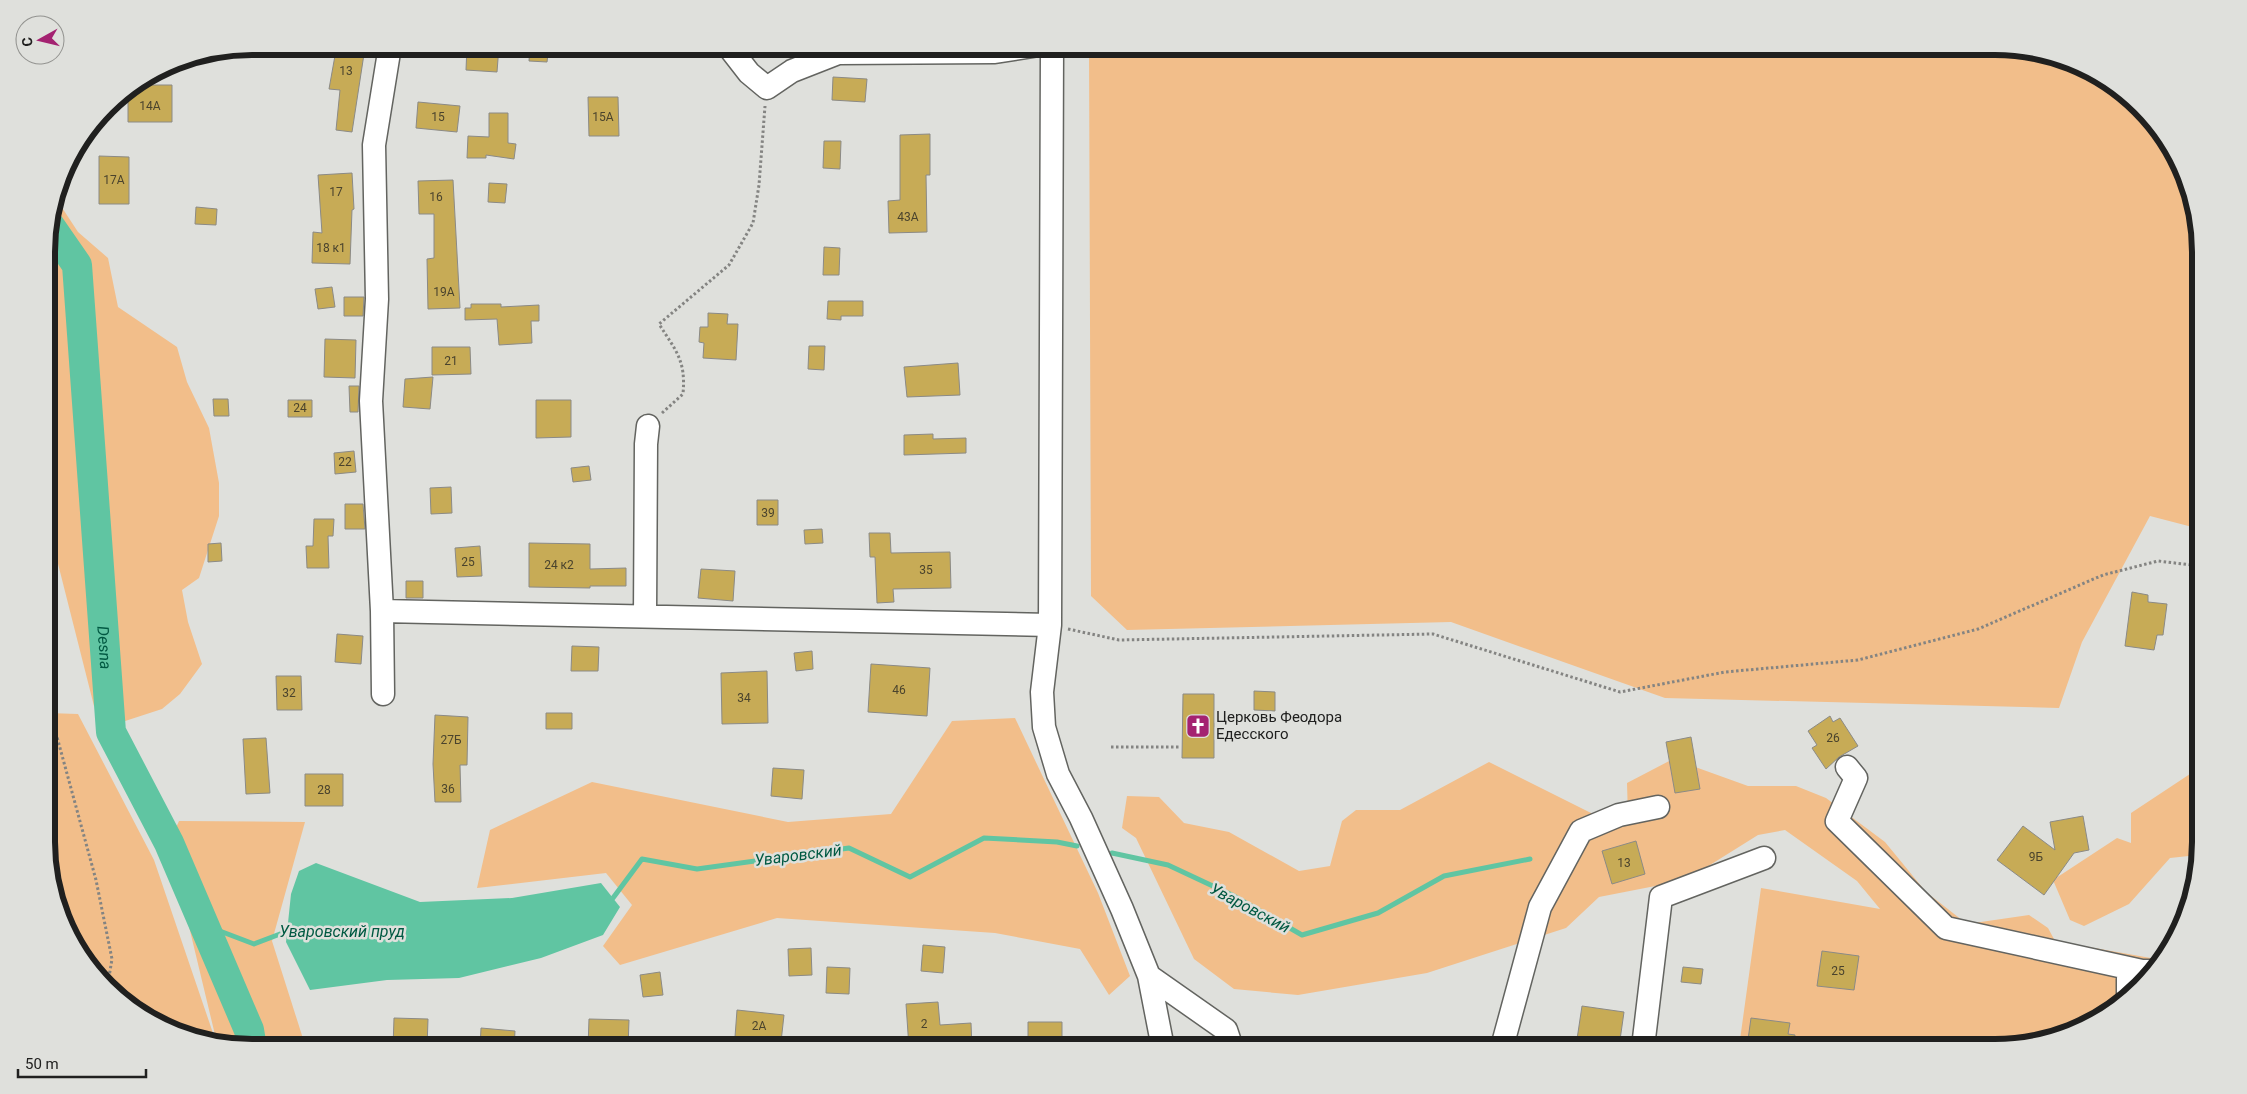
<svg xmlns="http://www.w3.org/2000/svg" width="2247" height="1094" font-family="Roboto,sans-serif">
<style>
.green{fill:#f2be8a}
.water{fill:#60c5a2}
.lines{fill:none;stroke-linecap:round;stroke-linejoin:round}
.stream{stroke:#60c5a2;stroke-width:5}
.river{stroke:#60c5a2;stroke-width:30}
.building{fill:#c7ab56;stroke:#8b8a86}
.minor-casing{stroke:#636460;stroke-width:25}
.path{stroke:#848482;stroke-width:3;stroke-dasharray:2.5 2.5;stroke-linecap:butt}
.minor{stroke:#fff;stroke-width:22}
.labels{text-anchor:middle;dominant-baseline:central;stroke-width:5;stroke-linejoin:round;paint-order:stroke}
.number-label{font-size:12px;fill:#4a432d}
.poi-label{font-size:15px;fill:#20201f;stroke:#dfe0dc;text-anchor:start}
.water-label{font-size:16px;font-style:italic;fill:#005942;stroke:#dfe0dc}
.rim{fill:none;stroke:#20201f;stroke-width:6}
</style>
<rect width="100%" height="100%" fill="#dfe0dc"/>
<!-- green -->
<path class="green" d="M1089,46H1995L2086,67L2158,127L2185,173L2199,225L2200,529L2150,516L2082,642L2059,708L1665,698L1451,622L1127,630L1091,596Z
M57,200L78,232L108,258L118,307L177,347L187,382L209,428L219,483V516L199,578L182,590L188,622L202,664L180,694L162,709L119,723L94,706L53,544L56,443L47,368V238Z
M48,713L78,714L154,860L215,1039L161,1027L89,967L73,940L67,914L48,867Z
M1015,718L1098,893L1130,976L1109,995L1080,949L995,933L777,918L620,965L603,946L632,905L606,873L477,888L490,830L592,782L788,822L891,814L952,721Z
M1673,759L1748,786H1796L1826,798L1885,842L1926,892L1967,924L2029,915L2048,928L2055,941L2162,960L2150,978L2110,1013L2062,1037L2008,1047H1739L1761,888L1880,909L1857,881L1785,830L1758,835L1686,880L1599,897L1566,928L1427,973L1298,995L1234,989L1194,959L1136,838L1122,828L1127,796L1159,797L1184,823L1229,832L1299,871L1330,866L1342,821L1356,810H1400L1489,762L1613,824L1628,817L1627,783Z
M2201,771V842L2198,855L2170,858L2129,904L2084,926L2070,920L2053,880L2117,838L2131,843V813L2193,772Z
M179,821L305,822L272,941L306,1048H252L216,1039L169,843Z"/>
<!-- water -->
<path class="water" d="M316,863L420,902L512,898L601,883L620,907L603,935L541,958L459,978L387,980L310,990L286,942L291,894L299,871Z"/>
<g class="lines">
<!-- stream -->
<path class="stream" d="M1112,853L1168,865L1232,895L1302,935L1378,913L1444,876L1530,859
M613,898L642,859L697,869L849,848L910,877L984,838L1057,842L1077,846
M204,925L254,944L288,931"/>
<!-- river -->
<path class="river" id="s1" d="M50,226L77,265L111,732L169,843L249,1030L252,1048"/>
</g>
<!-- building -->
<path class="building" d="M467,46H499L497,72L466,70Z
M530,46H549L547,62L529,61Z
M336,50L364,54L352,132L336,130L340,90L329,89Z
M833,77L867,79L865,102L832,100Z
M137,85H172V122H128V90Z
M588,97H618L619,136H589Z
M418,102L460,106L457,132L416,128Z
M489,113H508V143L516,144L514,159L486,155V158H467L468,136L489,137Z
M930,134V175H926L927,232L889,233L888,201L900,200V135Z
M824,141H841L840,169L823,168Z
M99,156L129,157V204H99Z
M352,173L354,209L352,210L350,264L312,263L313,232L322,233L318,175Z
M453,180L460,308L428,309L427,259L434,258V214H419L418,181Z
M489,183L507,184L505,203L488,202Z
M196,207L217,209L216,225L195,224Z
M824,247L840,248L839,275H823Z
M332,287L335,307L318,309L315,289Z
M344,297H364L363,316H344Z
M828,301H863V316H841V320L827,319Z
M471,304H501V307L539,305V321H531L532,343L499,345L497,319L465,320V308H471Z
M708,313L728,314L727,324H738L736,360L703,358L704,343L699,342L700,327H708Z
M325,339L356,340L355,378L324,377Z
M809,346H825L824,370L808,369Z
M432,347H470L471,374L432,375Z
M958,363L960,395L907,397L904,367Z
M433,377L430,409L403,407L405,379Z
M349,386H359L358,412H350Z
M213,399H228L229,416H214Z
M288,400H312V417H288Z
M536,400H571V437L536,438Z
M933,434V439L966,438V453L904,455V435Z
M354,451L356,472L335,474L334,453Z
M589,466L591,480L573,482L571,468Z
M451,487L452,513L431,514L430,488Z
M757,500H778V525H757Z
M345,504H363L365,529H345Z
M314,519H334L333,536H328L329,568H307L306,546H313Z
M822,529L823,543L805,544L804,530Z
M869,533H890L891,553L950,552L951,588L893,589L894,602L877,603L875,557H870Z
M221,543L222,561L208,562V544Z
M529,543L590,544V569L626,568V586H590V588L529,587Z
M480,546L482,576L457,577L455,548Z
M701,569L735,571L733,601L698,598Z
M406,581H423V598H406Z
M2132,592L2148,595V602L2167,604L2163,635H2157L2154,650L2125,646Z
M337,634L363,636L361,664L335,662Z
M572,646L599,647L598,671H571Z
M812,651L813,669L796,671L794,653Z
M871,664L930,668L927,716L868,712Z
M767,671L768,723L722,724L721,673Z
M276,676H301L302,710H277Z
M1254,691L1275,692V711L1254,710Z
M1183,694H1214V758H1182Z
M546,713H572V729H546Z
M435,715L468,717L467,765H460L461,802H435L433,764Z
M1830,716L1833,722L1840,718L1858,746L1839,757L1826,769L1812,748L1817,745L1808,731Z
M1691,737L1700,789L1675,793L1666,742Z
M266,738L270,793L246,794L243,739Z
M773,768L804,770L802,799L771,796Z
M305,774H343V806H305Z
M2083,816L2089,850L2074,853L2044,895L1997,860L2023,826L2055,850L2050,822Z
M1636,841L1645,874L1612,884L1602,851Z
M923,945L945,947L943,973L921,971Z
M811,948L812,975L789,976L788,949Z
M1822,951L1859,956L1854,990L1817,986Z
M827,967L850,968L849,994L826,993Z
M1683,967L1703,969L1701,984L1681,982Z
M660,972L663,995L643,997L640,975Z
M938,1002L940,1025L971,1023L972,1048H909L906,1004Z
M1582,1006L1624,1012L1619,1047L1576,1046Z
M737,1010L784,1015L781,1042L735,1037Z
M394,1018L428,1019L427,1048H393Z
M1751,1018L1790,1023L1788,1034L1795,1035L1793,1047H1747Z
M589,1019L629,1020L628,1048H588Z
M1028,1022H1062V1048H1028Z
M481,1028L515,1031L514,1048H480Z"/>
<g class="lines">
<!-- minor casing -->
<g class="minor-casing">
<path id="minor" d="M728,46L749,73L767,88L792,71L838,53L995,52L1033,46
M1052,46L1050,625L1042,692L1044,727L1058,774L1081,818L1122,909L1149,976L1163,1048
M382,611L1050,625
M645,616L646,444L648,426
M383,694L382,611L371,401L377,299L374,145L390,46
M1847,767L1856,778L1837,821L1946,928L2142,971
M1149,976L1226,1030L1232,1048
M2128,997V979L2138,971H2151
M1502,1047L1540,907L1581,831L1619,815L1658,807
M1643,1047L1661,897L1764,858"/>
</g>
<!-- path -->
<path class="path" d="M662,413L683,394C686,360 676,351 659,324L729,265L753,223L759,185L765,106
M1068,629L1119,640L1433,634L1620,692L1725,672L1858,660L1978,629L2103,575L2158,561L2200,566
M48,704L96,880L112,959L108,983
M1111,747H1179"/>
<!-- minor -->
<use href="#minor" class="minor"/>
</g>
<!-- icons -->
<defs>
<g id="church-square" transform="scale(1.25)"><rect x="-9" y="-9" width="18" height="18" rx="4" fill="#a42271" stroke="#dfe0dc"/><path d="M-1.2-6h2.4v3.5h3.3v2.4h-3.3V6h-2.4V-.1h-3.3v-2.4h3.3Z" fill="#fff"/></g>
</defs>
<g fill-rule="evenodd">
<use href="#church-square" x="1198" y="726"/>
</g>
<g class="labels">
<!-- number labels -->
<g class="number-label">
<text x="346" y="71">13</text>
<text x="150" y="106">14А</text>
<text x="438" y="117">15</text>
<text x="603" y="117">15А</text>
<text x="114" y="180">17А</text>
<text x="336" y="192">17</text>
<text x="436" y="197">16</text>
<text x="908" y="217">43А</text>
<text x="331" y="248">18 к1</text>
<text x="444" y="292">19А</text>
<text x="451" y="361">21</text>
<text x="300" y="408">24</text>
<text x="345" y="462">22</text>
<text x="768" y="513">39</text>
<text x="468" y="562">25</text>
<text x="559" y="565">24 к2</text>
<text x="926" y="570">35</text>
<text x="899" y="690">46</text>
<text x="289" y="693">32</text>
<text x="744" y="698">34</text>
<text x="1833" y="738">26</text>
<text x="451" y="740">27Б</text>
<text x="448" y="789">36</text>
<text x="324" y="790">28</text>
<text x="2036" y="857">9Б</text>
<text x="1624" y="863">13</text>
<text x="1838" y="971">25</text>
<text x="924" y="1024">2</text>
<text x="759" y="1026">2А</text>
</g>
<!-- poi labels -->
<g class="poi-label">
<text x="1216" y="717">Церковь Феодора<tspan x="1216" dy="17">Едесского</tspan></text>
</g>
<!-- water labels -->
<g class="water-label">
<text stroke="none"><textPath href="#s1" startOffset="431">Desna</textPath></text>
<text transform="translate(798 855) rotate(-7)">Уваровский</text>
<text transform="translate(1250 908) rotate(28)">Уваровский</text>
<text x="342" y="931">Уваровский пруд</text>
</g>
</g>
<!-- crop -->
<path d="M0 0H2247V1094H0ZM252 55H1995A197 197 0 0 1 2192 252V842A197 197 0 0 1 1995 1039H252A197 197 0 0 1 55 842V252A197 197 0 0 1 252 55Z" fill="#dfe0dc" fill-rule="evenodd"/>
<path class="rim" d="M252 55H1995A197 197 0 0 1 2192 252V842A197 197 0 0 1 1995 1039H252A197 197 0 0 1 55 842V252A197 197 0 0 1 252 55Z"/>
<!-- north arrow -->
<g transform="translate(40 40) rotate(262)"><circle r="24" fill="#dfe0dc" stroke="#939390"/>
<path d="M0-4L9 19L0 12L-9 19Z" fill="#a42271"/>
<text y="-8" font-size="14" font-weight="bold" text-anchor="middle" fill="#20201f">С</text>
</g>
<!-- scale -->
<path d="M18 1069v8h128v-8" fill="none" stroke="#20201f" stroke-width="2.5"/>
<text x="25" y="1069" font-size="15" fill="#20201f" stroke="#dfe0dc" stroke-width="4" paint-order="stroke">50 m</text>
</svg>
